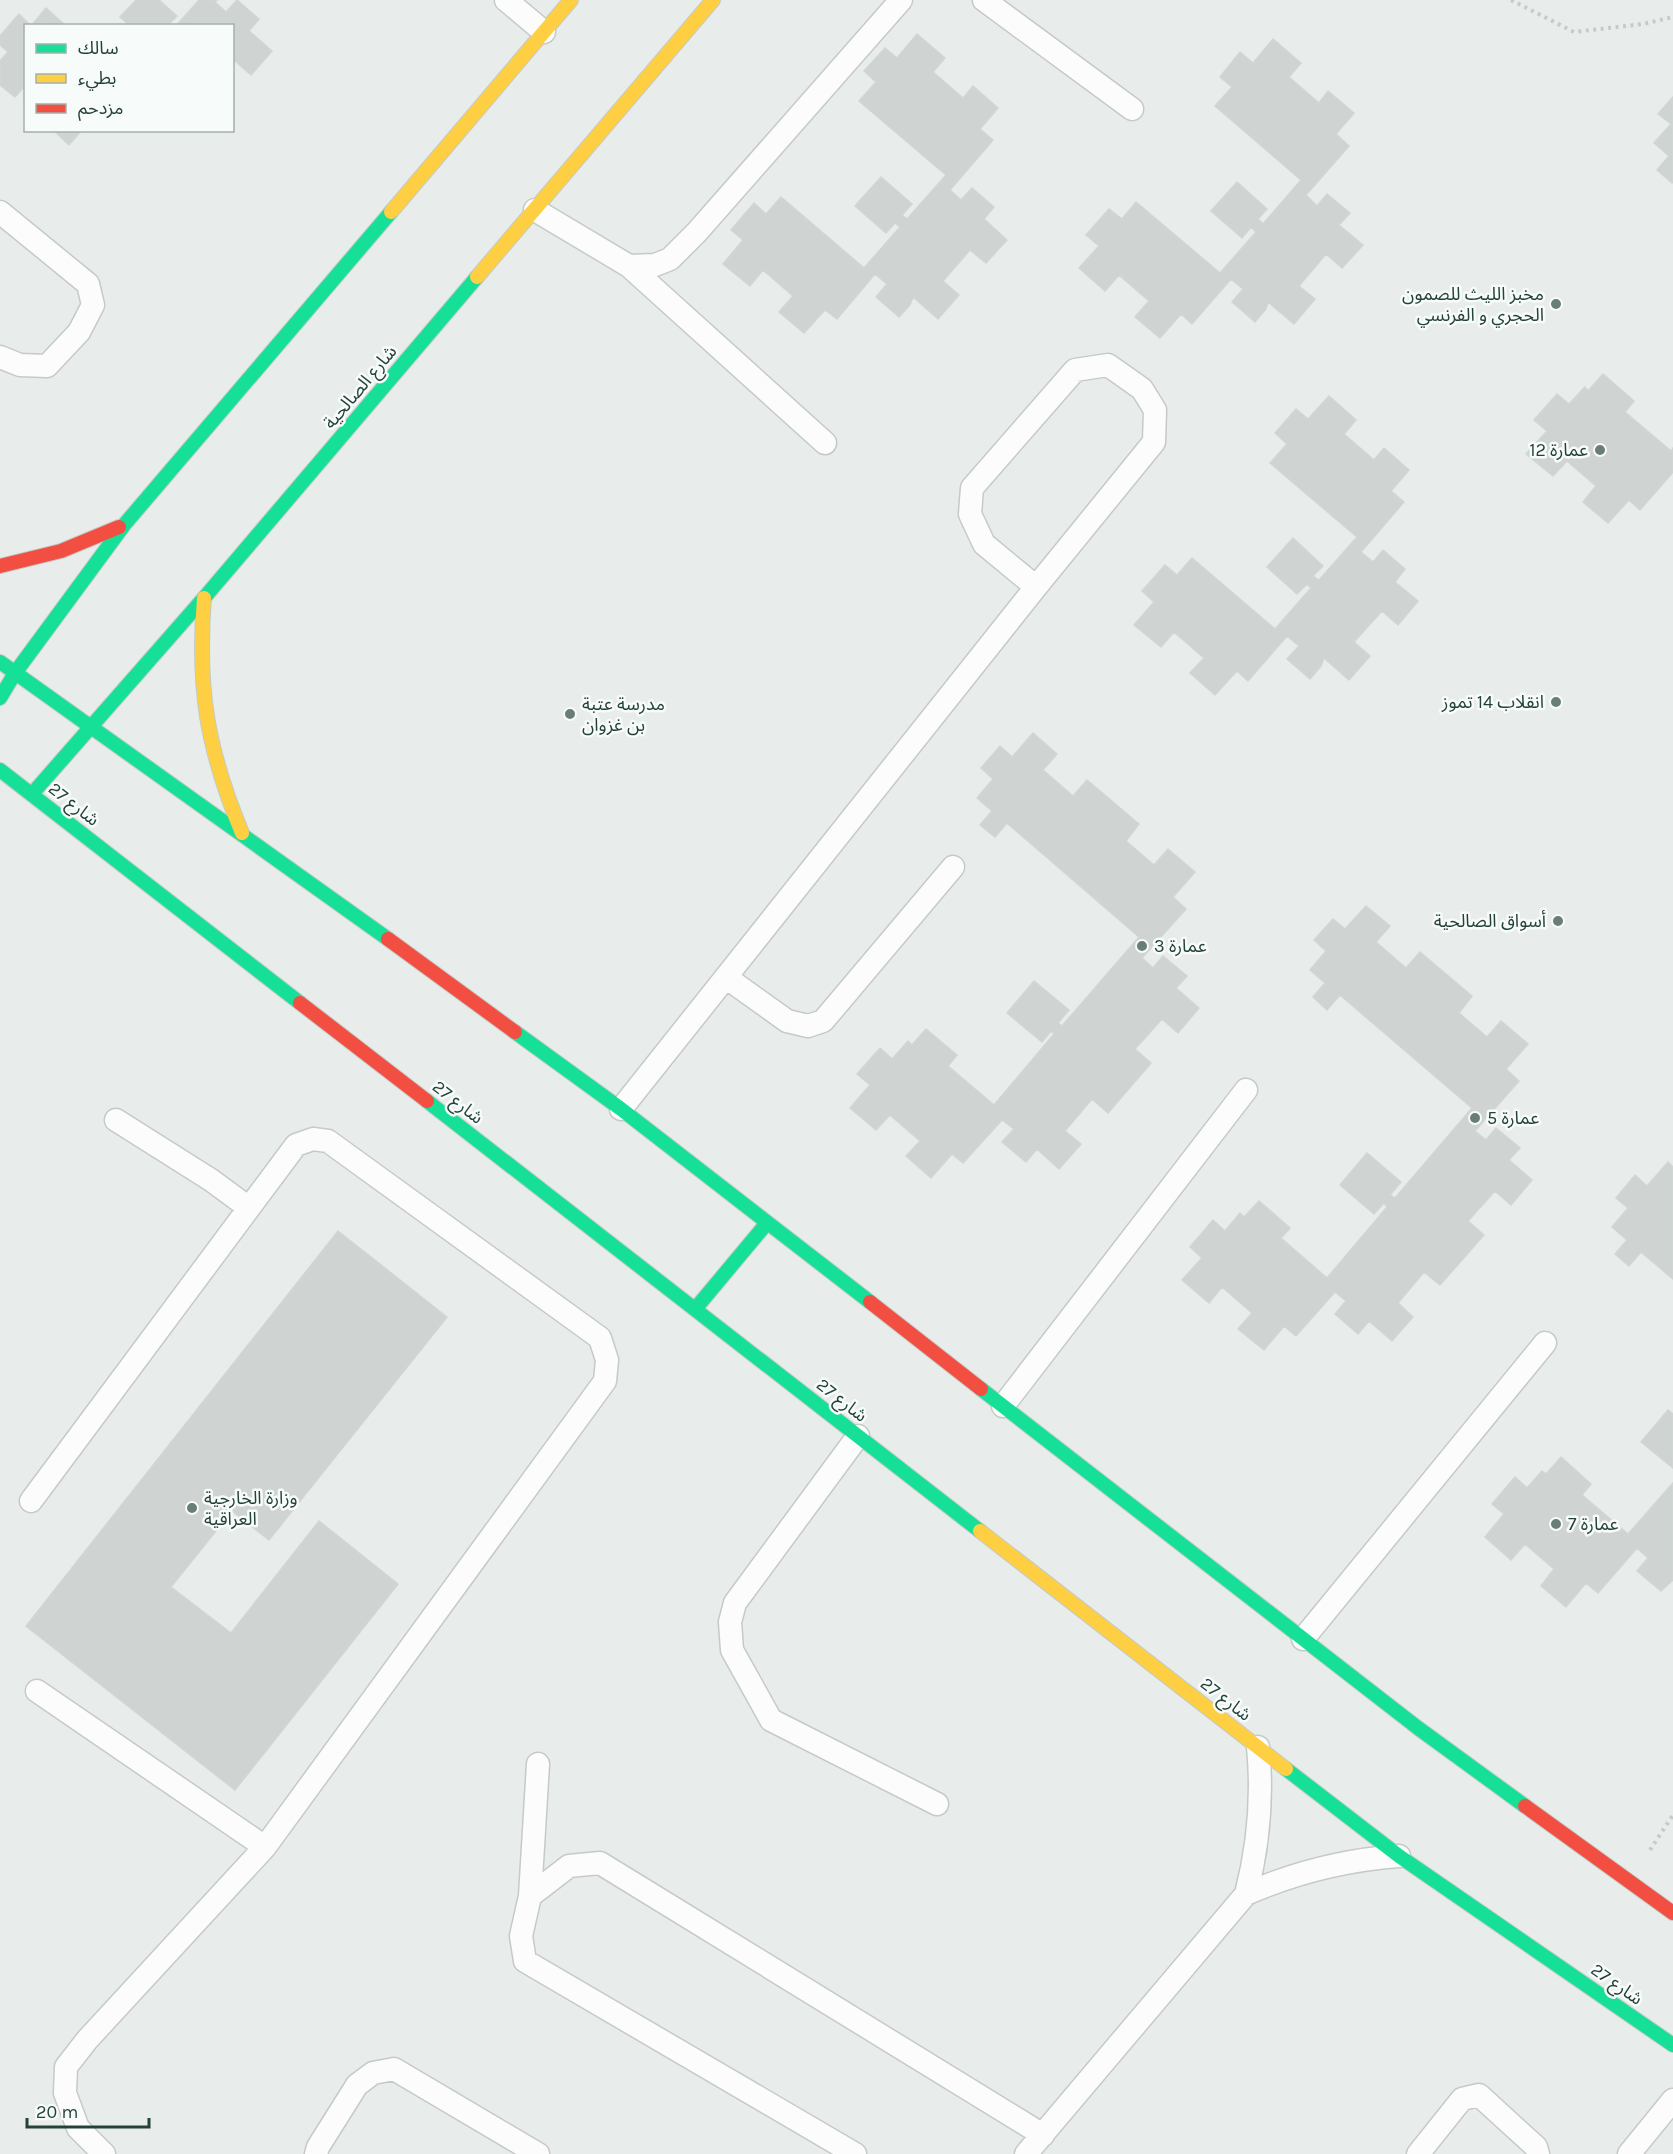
<svg xmlns="http://www.w3.org/2000/svg" width="1673" height="2154" font-family="Karla,'Noto Sans Arabic',sans-serif">
<style>
.building{fill:#cfd4d2;stroke:#d1d6d4;stroke-width:1.5}
.lines{fill:none;stroke-linecap:round;stroke-linejoin:round}
.lane-casing{stroke:#c5cac8;stroke-width:25}
.fast-casing{stroke:#c3cbc8;stroke-width:16}
.slow-casing{stroke:#c3cbc8;stroke-width:16}
.jam-casing{stroke:#c3cbc8;stroke-width:16}
.path{stroke:#c3ccca;stroke-width:4;stroke-dasharray:3 4.5;stroke-linecap:butt}
.lane{stroke:#fcfcfc;stroke-width:22}
.fast{stroke:#16e098;stroke-width:14}
.slow{stroke:#ffcf43;stroke-width:14}
.jam{stroke:#f24e42;stroke-width:14}
.poi-dot{fill:#697e78;stroke:#f7fbf9;stroke-width:2}
.labels{text-anchor:middle;dominant-baseline:central;stroke-width:5;stroke-linejoin:round;paint-order:stroke}
.poi-label{font-size:18px;fill:#24423a;stroke:#f7fbf9;text-anchor:start}
.street-label{font-size:18px;fill:#24423a;stroke:#f7fbf9}
</style>
<rect width="100%" height="100%" fill="#e8edeb"/>
<!-- building -->
<path class="building" d="M136,0H159L177,16L167,26H130L120,17Z
M199,0H217L215,2L226,12L237,0L259,19L249,31L272,51L251,75L235,61L232,64V26H176Z
M46,8L66,26H31Z
M19,14L31,26H26V85L15,97L0,85V61L8,52L0,45V36Z
M917,34L945,58L933,72L963,98L973,86L998,108L980,129L993,140L950,190L961,200L972,188L994,207L984,219L1007,240L986,263L970,250L943,281L959,295L938,319L913,297L910,305L899,317L876,297L887,284L875,274L837,319L825,310L804,333L779,312L793,296L763,270L750,286L723,264L743,240L731,230L754,203L766,214L781,197L864,268L900,227L895,223L886,233L855,206L881,177L912,204L902,215L907,219L946,175L859,101L876,82L864,71L885,48L897,58Z
M1273,39L1301,63L1289,77L1319,103L1328,91L1354,113L1336,134L1349,146L1306,195L1317,206L1327,194L1350,213L1339,225L1363,245L1342,268L1326,254L1299,286L1315,299L1294,324L1268,302L1266,309L1255,322L1232,302L1243,289L1231,279L1192,324L1181,314L1160,338L1135,317L1149,301L1119,275L1105,291L1079,268L1099,246L1086,235L1109,209L1122,219L1136,202L1220,273L1256,232L1251,227L1242,238L1211,211L1237,182L1267,209L1258,219L1263,224L1301,180L1215,106L1232,87L1220,77L1240,52L1253,63Z
M1673,97V182L1672,183L1657,170L1669,156L1654,143L1671,124L1658,114Z
M53,130H82L69,145Z
M1603,374L1634,401L1625,412L1671,451L1673,448V472L1640,510L1629,500L1608,523L1583,502L1596,486L1567,461L1553,476L1526,454L1547,431L1534,420L1557,394L1569,404L1585,387L1588,391Z
M1329,396L1356,420L1344,434L1374,460L1384,448L1409,470L1391,491L1404,502L1361,552L1373,562L1383,550L1405,569L1395,582L1418,601L1398,625L1382,611L1354,642L1370,656L1349,680L1324,658L1321,666L1310,679L1287,659L1299,646L1287,636L1248,681L1237,671L1215,695L1190,673L1204,658L1174,632L1161,647L1134,625L1154,602L1142,591L1165,565L1177,575L1192,558L1275,629L1311,588L1307,584L1297,594L1267,567L1293,538L1323,566L1313,576L1319,580L1357,537L1270,463L1287,444L1275,433L1296,409L1308,419Z
M1033,733L1057,754L1043,770L1073,796L1087,780L1139,824L1126,841L1154,865L1168,849L1195,872L1173,897L1186,909L1142,958L1153,968L1163,956L1187,976L1176,988L1199,1008L1178,1033L1162,1019L1135,1049L1151,1063L1108,1113L1092,1099L1065,1131L1081,1144L1059,1169L1037,1149L1026,1162L1002,1142L1014,1129L1002,1120L963,1163L952,1154L931,1178L906,1156L920,1141L890,1115L876,1130L850,1108L870,1085L857,1074L880,1048L892,1059L908,1041L912,1045L926,1029L957,1055L948,1066L994,1105L1054,1034L1051,1031L1042,1042L1007,1013L1034,981L1069,1010L1058,1023L1062,1026L1139,937L1007,823L995,837L980,825L992,811L977,798L993,779L981,768L1000,746L1012,757Z
M1366,906L1390,926L1376,942L1406,968L1420,952L1472,996L1459,1013L1487,1037L1501,1021L1528,1044L1506,1069L1519,1081L1475,1131L1486,1140L1496,1128L1520,1148L1509,1160L1532,1180L1511,1205L1495,1191L1468,1221L1484,1235L1440,1285L1424,1272L1398,1303L1413,1317L1392,1341L1369,1321L1358,1334L1335,1314L1346,1301L1335,1292L1296,1336L1284,1326L1264,1350L1238,1329L1252,1313L1222,1287L1209,1303L1182,1280L1202,1258L1190,1247L1213,1220L1225,1231L1240,1213L1244,1217L1259,1201L1290,1228L1281,1238L1327,1278L1387,1207L1384,1203L1374,1214L1340,1185L1367,1153L1401,1182L1390,1195L1395,1198L1472,1108L1340,995L1327,1010L1313,997L1325,983L1310,970L1326,951L1314,940L1333,919L1345,929Z
M1668,1162L1673,1167V1279L1641,1252L1629,1266L1615,1254L1627,1240L1612,1227L1628,1208L1616,1198L1635,1175L1647,1186Z
M338,1231L447,1317L269,1540L232,1511L171,1587L231,1633L319,1521L398,1584L235,1790L26,1626Z
M1668,1410L1673,1414V1468L1641,1442Z
M1561,1457L1591,1484L1582,1495L1628,1534L1673,1483V1580L1661,1591L1637,1571L1648,1558L1637,1548L1598,1593L1586,1583L1566,1607L1541,1586L1554,1569L1525,1544L1511,1560L1485,1537L1504,1514L1492,1504L1515,1477L1527,1488L1542,1471L1546,1474Z"/>
<g class="lines">
<!-- lane casing -->
<g class="lane-casing">
<path id="lane" d="M506,0L544,32
M984,0L1132,109
M535,210L629,266L655,265L670,259L697,232L901,0
M0,212L88,284L93,305L79,332L47,366L20,365L0,357
M629,266L825,443
M727,978L787,1021L808,1026L823,1021L953,867
M621,1109L1036,587L1154,442L1155,410L1142,389L1108,365L1075,370L972,488L970,514L984,544L1036,587
M1003,1406L1246,1090
M858,1436L735,1603L730,1622L732,1650L771,1720L937,1804
M31,1501L249,1208
M1303,1639L1545,1343
M37,1691L265,1847
M538,1764L530,1896L521,1936L525,1961L855,2154
M1246,1894C1296,1872 1344,1860 1399,1856
M530,1896L569,1866L600,1863L1043,2135
M104,2154L78,2128L65,2093L66,2067L87,2040L265,1847L605,1381L607,1360L600,1338L328,1141L313,1139L296,1145L249,1208L211,1180L116,1120
M316,2154L318,2147L357,2085L373,2073L394,2069L538,2154
M1026,2154L1246,1894C1259,1844 1263,1798 1258,1747
M1418,2154L1462,2099L1479,2095L1536,2147L1538,2154
M1629,2154L1673,2100"/>
</g>
<!-- fast casing -->
<g class="fast-casing">
<path id="fast" d="M0,662L388,939
M0,698L15,673L124,525L391,212
M0,770L300,1003
M32,794L204,598L477,277
M515,1032L621,1109L870,1302
M427,1101L980,1531
M696,1308L767,1223
M981,1389L1418,1728L1525,1806
M1286,1769L1399,1856L1673,2045"/>
</g>
<!-- slow casing -->
<g class="slow-casing">
<path id="slow" d="M391,212L571,0
M477,277L713,0
M204,598C197,688 207,749 242,833
M980,1531L1286,1769"/>
</g>
<!-- jam casing -->
<g class="jam-casing">
<path id="jam" d="M0,566L61,551L119,527
M388,939L515,1032
M300,1003L427,1101
M870,1302L981,1389
M1525,1806L1673,1913"/>
</g>
<!-- path -->
<path class="path" d="M1511,0L1574,32L1643,24L1673,17
M1650,1850L1673,1815"/>
<!-- lane -->
<use href="#lane" class="lane"/>
<!-- fast -->
<use href="#fast" class="fast"/>
<!-- slow -->
<use href="#slow" class="slow"/>
<!-- jam -->
<use href="#jam" class="jam"/>
</g>
<!-- markers -->
<g class="poi-dot">
<circle cx="1556" cy="304" r="6"/>
<circle cx="1600" cy="450" r="6"/>
<circle cx="1556" cy="702" r="6"/>
<circle cx="570" cy="714" r="6"/>
<circle cx="1558" cy="921" r="6"/>
<circle cx="1142" cy="946" r="6"/>
<circle cx="1475" cy="1118" r="6"/>
<circle cx="192" cy="1508" r="6"/>
<circle cx="1556" cy="1524" r="6"/>
</g>
<g class="labels">
<!-- poi labels -->
<g class="poi-label">
<text x="1544" y="294" text-anchor="end">مخبز الليث للصمون<tspan x="1544" dy="21">الحجري و الفرنسي</tspan></text>
<text x="1588" y="450" text-anchor="end">عمارة 12</text>
<text x="1544" y="702" text-anchor="end">انقلاب 14 تموز</text>
<text x="582" y="704">مدرسة عتبة<tspan x="582" dy="21">بن غزوان</tspan></text>
<text x="1546" y="921" text-anchor="end">أسواق الصالحية</text>
<text x="1154" y="946">عمارة 3</text>
<text x="1487" y="1118">عمارة 5</text>
<text x="204" y="1498">وزارة الخارجية<tspan x="204" dy="21">العراقية</tspan></text>
<text x="1568" y="1524">عمارة 7</text>
</g>
<!-- street labels -->
<g class="street-label">
<text transform="translate(360 387) rotate(-50)">شارع الصالحية</text>
<text transform="translate(74 804) rotate(38)">شارع 27</text>
<text transform="translate(458 1102) rotate(38)">شارع 27</text>
<text transform="translate(842 1400) rotate(38)">شارع 27</text>
<text transform="translate(1226 1699) rotate(38)">شارع 27</text>
<text transform="translate(1617 1984) rotate(35)">شارع 27</text>
</g>
</g>
<!-- legend -->
<rect x="24" y="24" width="210" height="108" fill="#f7fbf9" stroke="#a3b1ad" stroke-width="1.5"/>
<rect x="36" y="44" width="30" height="9" fill="#16e098" stroke="#a3b1ad" stroke-width="1.5"/>
<text x="78" y="54" font-size="18" fill="#24423a">سالك</text>
<rect x="36" y="74" width="30" height="9" fill="#ffcf43" stroke="#a3b1ad" stroke-width="1.5"/>
<text x="78" y="84" font-size="18" fill="#24423a">بطيء</text>
<rect x="36" y="104" width="30" height="9" fill="#f24e42" stroke="#a3b1ad" stroke-width="1.5"/>
<text x="78" y="114" font-size="18" fill="#24423a">مزدحم</text>
<!-- scale -->
<path d="M27 2118v9h122v-9" fill="none" stroke="#24423a" stroke-width="3"/>
<text x="36" y="2118" font-size="18" fill="#24423a" stroke="#f7fbf9" stroke-width="4.5" paint-order="stroke">20 m</text>
</svg>
